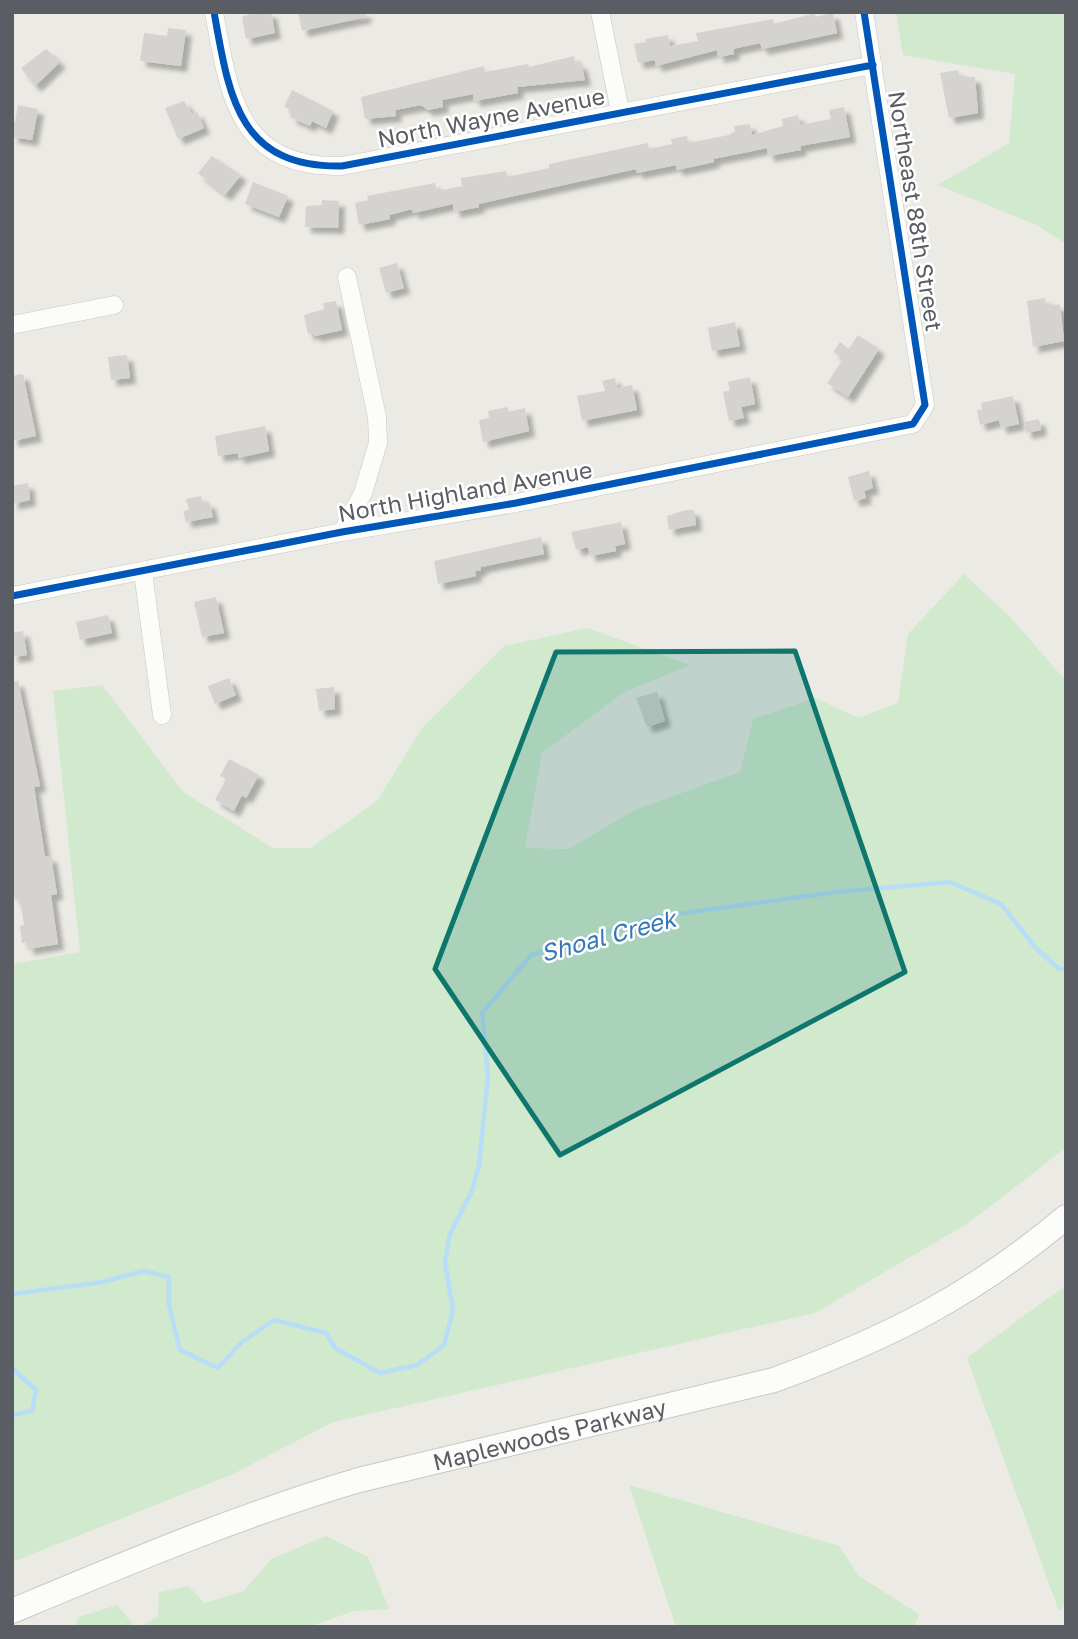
<svg xmlns="http://www.w3.org/2000/svg" width="1078" height="1639" font-family="'Golos Text',sans-serif">
<style>
.green{fill:#d1e9cd}
.lines{fill:none;stroke-linecap:round;stroke-linejoin:round}
.stream{stroke:#b7ddf7;stroke-width:4.5}
.building{fill:#d4d3cf;filter:url(#shadow)}
.street-casing{stroke:#c7c7c6;stroke-width:19}
.secondary-casing{stroke:#c7c8c6;stroke-width:26}
.street{stroke:#fcfcfb;stroke-width:18}
.secondary{stroke:#fcfcfb;stroke-width:24}
.cycleway-casing{stroke:#fff;stroke-width:11}
.cycleway{stroke:#0057b8;stroke-width:7}
.marked{fill:#0f766e;fill-opacity:0.2;stroke:#0f766e;stroke-width:5;stroke-linejoin:round}
.labels{text-anchor:middle;dominant-baseline:central;stroke-width:5;stroke-linejoin:round;paint-order:stroke}
.street-label{font-size:23px;fill:#5a5e64;stroke:#fff}
.water-label{font-size:24px;font-style:italic;fill:#3678b9;stroke:#fff}
</style>
<defs>
<filter id="shadow"><feDropShadow dx="6" dy="6" stdDeviation="2" flood-color="#0004"/></filter>
</defs>
<rect width="100%" height="100%" fill="#ebeae4"/>
<!-- green -->
<path class="green" d="M896,12H1066V244L1037,225L938,185L1009,143L1015,74L903,55Z
M964,574L1011,618L1066,681V1148L968,1223L815,1313L333,1422L233,1474L12,1562V964L80,952L53,691L102,685L183,792L273,848H311L377,801L422,728L504,646L587,628L690,665L623,693L542,753L525,848L568,849L637,809L740,772L753,719L815,698L859,718L898,703L908,634Z
M1066,1285V1603L1059,1611L967,1358Z
M629,1485L839,1546L859,1576L919,1614L915,1627H676Z
M326,1536L368,1557L389,1609L354,1611L308,1627H141L158,1616L159,1592L189,1586L204,1603L244,1591L271,1559Z
M117,1605L135,1627H74L79,1617Z"/>
<g class="lines">
<!-- stream -->
<path class="stream" d="M12,1294L97,1283L144,1271L169,1277V1305L180,1350L218,1368L242,1342L274,1320L326,1333L335,1348L380,1373L417,1365L444,1345L453,1310L445,1262L450,1234L471,1193L479,1165L488,1076L482,1013L531,955L656,917L836,892L950,882L1001,904L1036,948L1059,969H1066
M12,1368L36,1390L32,1411L12,1415"/>
</g>
<!-- building -->
<path class="building" d="M256,12H271L275,33L246,39L242,17Z
M298,12H365L366,17L302,31Z
M815,13V17L833,13L837,33L762,49L760,43L733,49L734,54L718,57L717,50L656,66L655,60L638,63L634,44L646,42L645,39L668,35L670,46L698,41L696,33L773,19L774,24Z
M168,28L186,30L181,66L140,61L144,33L167,36Z
M46,49L60,62L35,86L21,68Z
M574,56L576,64L581,63L585,80L517,87L518,93L474,101L473,94L442,100L443,107L428,110L421,105L395,110L396,116L365,119L361,97L484,66L485,72L528,64L529,67Z
M958,70L959,76L975,77L978,113L949,118L940,73Z
M292,90L333,111L326,128L312,121L310,126L290,117L293,111L284,107Z
M184,101L192,114L197,112L204,128L178,139L165,108Z
M18,105L38,109L32,140L12,137V122H15Z
M844,107L850,137L800,146L801,150L768,156L767,148L713,159L714,162L677,170L676,165L637,173L636,169L478,204L479,207L454,212L453,204L413,213L412,209L389,215L390,219L359,225L355,203L368,200L367,196L435,183L437,191L462,186L461,178L506,171L507,177L549,168V164L648,143L649,149L672,144L671,139L687,136L688,143L729,135L735,131L734,126L750,124L752,135L783,126L782,119L798,115L800,125L831,119L829,110Z
M212,156L241,175L225,195L198,173Z
M253,182L288,196L279,217L245,204Z
M322,200L339,201L338,228L305,227L306,206L322,205Z
M397,263L404,288L386,293L379,268Z
M1045,298L1046,304L1060,305L1064,341L1033,347L1027,301Z
M336,301L342,330L315,336L314,333L308,334L304,315L324,309L323,303Z
M735,322L740,346L712,351L708,328Z
M858,335L879,349L848,397L827,383L843,359L833,352L840,342L849,349Z
M127,355L130,378L111,380L108,357Z
M23,374L36,436L12,441V376Z
M750,377L755,404L741,407L744,418L729,421L723,392L730,390L728,382Z
M615,378L617,388L632,385L637,410L582,421L577,396L605,391L602,381Z
M1013,396L1019,424L1001,428L999,420L980,425L977,410H982L981,403Z
M508,407V412L525,408L529,431L483,442L479,420L489,418L488,411Z
M1039,419L1041,430L1026,433L1024,422Z
M265,426L269,451L238,458V453L218,456L215,436Z
M869,471L873,488L864,491L866,498L854,501L848,477Z
M28,483L30,500L12,504V486Z
M201,496L203,503L209,502L213,517L186,522L183,511L189,510L186,499Z
M686,510H694L696,525L669,530L667,516Z
M621,522L625,544L615,546L616,551L590,556L588,547L576,550L571,532Z
M541,537L544,554L481,567V570L475,571L476,576L438,584L434,561Z
M216,597L224,633L202,637L194,602Z
M108,615L112,633L80,640L76,622Z
M23,631L27,655L12,657V633Z
M229,678L236,695L215,704L208,686Z
M18,681L40,786L34,787L45,857L51,856L57,894L51,895L58,944L28,949L27,942L22,943L20,926L24,925L20,900H15L12,883V682Z
M334,687L335,709L319,711L316,689Z
M657,692L665,721L647,727L636,698Z
M229,759L259,775L246,798L242,795L234,811L215,800L226,779L220,776Z"/>
<g class="lines">
<!-- street casing -->
<g class="street-casing">
<path id="street" d="M214,12C229,96 238,168 342,166L873,65
M600,12L620,111
M12,325L114,305
M342,532L363,493L378,443L377,417L347,277
M143,572L162,715
M12,596L342,532L516,503L913,424L925,405L864,12"/>
</g>
<!-- secondary casing -->
<g class="secondary-casing">
<g id="secondary">
<path id="s1" d="M12,1611C127,1563 240,1515 359,1480L774,1380C888,1338 972,1296 1066,1217"/>
</g>
</g>
<!-- street -->
<use href="#street" class="street"/>
<!-- secondary -->
<use href="#secondary" class="secondary"/>
<!-- cycleway casing -->
<g class="cycleway-casing">
<path id="cycleway" d="M214,12C229,96 238,168 342,166L873,65
M12,596L342,532L516,503L913,424L925,405L864,12"/>
</g>
<!-- cycleway -->
<use href="#cycleway" class="cycleway"/>
</g>
<!-- marked area -->
<path class="marked" d="M795,651L905,972L560,1155L435,969L556,652Z"/>
<g class="labels">
<!-- street labels -->
<g class="street-label">
<text transform="translate(491 117) rotate(-11)">North Wayne Avenue</text>
<text transform="translate(916 211) rotate(81)">Northeast 88th Street</text>
<text transform="translate(465 491) rotate(-10)">North Highland Avenue</text>
<text stroke="none"><textPath href="#s1" startOffset="567">Maplewoods Parkway</textPath></text>
</g>
<!-- water labels -->
<g class="water-label">
<text transform="translate(608 935) rotate(-15)">Shoal Creek</text>
</g>
</g>
<!-- border -->
<rect width="1078" height="1639" fill="none" stroke="#5a5e64" stroke-width="28"/>
</svg>
